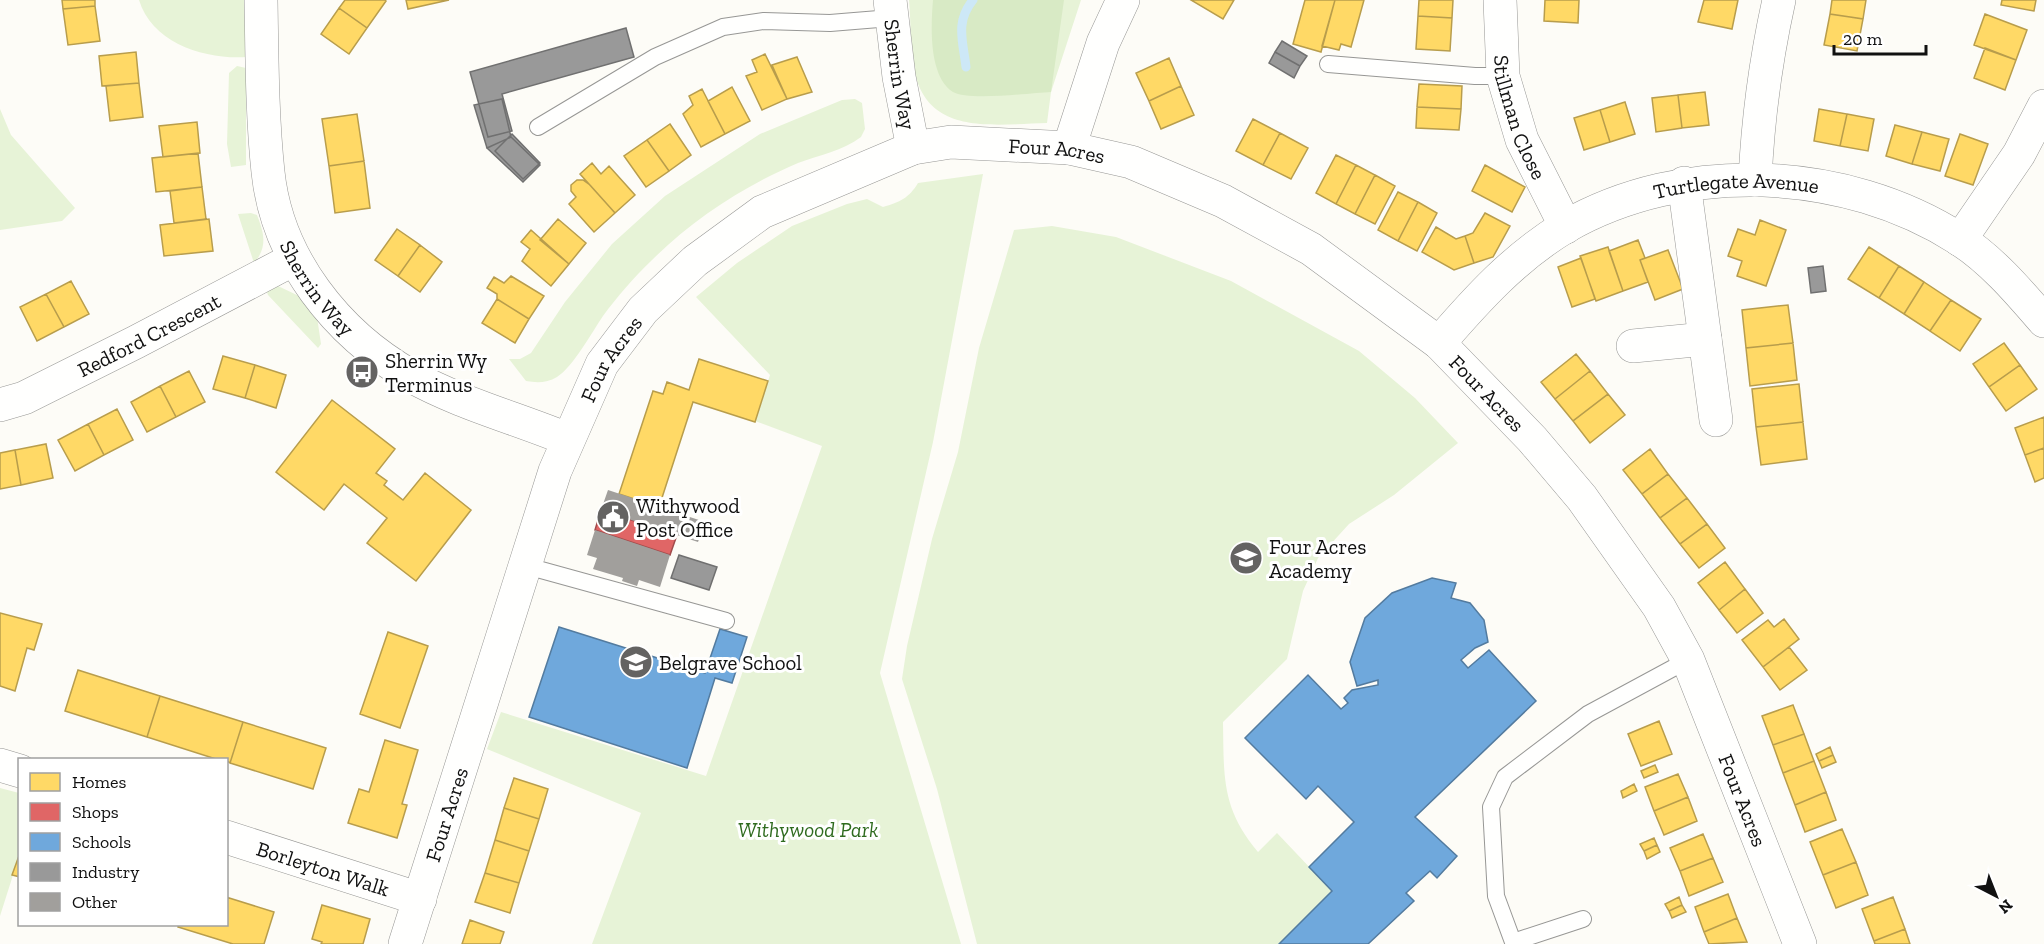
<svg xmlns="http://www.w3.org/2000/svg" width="2044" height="944" font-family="'Zilla Slab',serif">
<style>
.green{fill:#e7f3d7}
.forest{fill:#d8eac5}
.homes{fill:#ffd966;stroke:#b89d4c;stroke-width:1.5}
.shops{fill:#e06666;stroke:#a24c4c;stroke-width:1.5}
.schools{fill:#6fa8dc;stroke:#537b9f;stroke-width:1.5}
.industry{fill:#999;stroke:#707070;stroke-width:1.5}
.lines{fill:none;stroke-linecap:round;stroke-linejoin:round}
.stream{stroke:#cde8f7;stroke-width:9}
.building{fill:#a19f9c}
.lane-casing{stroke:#979795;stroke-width:18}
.street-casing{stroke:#979795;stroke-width:34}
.lane{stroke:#fffffe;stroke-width:16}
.street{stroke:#fffffe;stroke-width:33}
.labels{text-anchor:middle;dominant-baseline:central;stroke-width:6;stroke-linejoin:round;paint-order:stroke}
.street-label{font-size:21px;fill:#111;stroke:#fff}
.poi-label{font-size:21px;fill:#111;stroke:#fff;text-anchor:start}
.park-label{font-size:21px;font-style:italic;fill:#2f6b1f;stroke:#fff}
</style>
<rect width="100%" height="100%" fill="#fdfcf7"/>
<!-- green -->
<path class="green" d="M139,0H248L247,57C207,60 152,44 139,0Z
M909,0H1081L1051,92L1047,123C994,124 927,137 914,69C910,47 911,22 909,0Z
M237,66L246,68V165L231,167L227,144L229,73Z
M855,99L862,103L865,129L861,137C843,151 819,155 798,163C744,186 693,219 651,261C634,277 617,297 603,316C592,332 573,367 557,377C547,383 537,383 526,381L509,359H520L531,353L565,302L612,244L665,196L760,134L842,100Z
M0,109L11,135L75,208L62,221L0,230Z
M983,174L933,442L880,673L961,944H592L641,813L487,749L501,712L706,776L822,446L755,421L770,375L696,297L737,263L792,226L847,204L867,199L883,207C900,202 909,198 918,183Z
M251,213L257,215C264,233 268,247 254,263L238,214Z
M1052,226L1116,237L1231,281L1359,351L1415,398L1458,443L1394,495L1349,524L1318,558L1303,591L1287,659L1223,722C1224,776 1221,808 1258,852L1277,833L1332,891L1279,944H977L937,789L902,679L907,646L932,539L958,452L979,348L1014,230Z
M278,286L299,296L317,317L321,344L318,348L268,295L265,287Z
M0,788L19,793L20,853L0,916Z"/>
<!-- forest -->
<path class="forest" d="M933,0H1064L1051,92C1031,93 968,101 953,92C928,76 931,25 933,0Z"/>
<!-- homes -->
<path class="homes" d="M62,0H95V6L63,9Z
M345,0H385L386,1L367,28L339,8Z
M406,0H449L408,9Z
M1191,0H1234L1223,19Z
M1305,0H1335L1321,52L1293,44Z
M1335,0H1364L1351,47L1341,44L1339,50L1322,46Z
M1419,0H1453L1452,18L1418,16Z
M1545,0H1579L1578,23L1544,21Z
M1704,0H1738L1732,29L1698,22Z
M1832,0H1866L1863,19L1830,14Z
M2002,0H2036L2034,11L2001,5Z
M95,6L100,41L68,45L63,9Z
M339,8L367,28L349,54L321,34Z
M1830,14L1863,19L1857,51L1824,45Z
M1985,14L2027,30L2016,60L1974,45Z
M1418,16L1452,18L1450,51L1416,49Z
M1985,48L2016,60L2005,90L1974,78Z
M136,52L139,83L102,86L99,56Z
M765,54L787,99L762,110L746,76L757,72L752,60Z
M797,57L812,92L787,99L772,65Z
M1169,58L1181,86L1149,101L1136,73Z
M139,83L143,117L110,121L106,86Z
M1419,84L1462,86L1461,109L1417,107Z
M1181,86L1194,115L1161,129L1149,101Z
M732,87L750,121L725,134L708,101Z
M702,89L725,134L701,147L683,114L693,105L689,96Z
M1705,92L1709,125L1682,128L1678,95Z
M1678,95L1682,128L1656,132L1652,98Z
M1625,102L1635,134L1610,142L1600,110Z
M1417,107L1461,109L1459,130L1416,128Z
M1819,109L1847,114L1840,146L1814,141Z
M1600,110L1610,142L1584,150L1574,118Z
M357,114L364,161L329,166L322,119Z
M1847,114L1874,119L1868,151L1840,146Z
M1253,119L1280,133L1263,165L1236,151Z
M197,122L200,153L163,157L159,126Z
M670,124L691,155L669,171L647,140Z
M1895,125L1922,132L1912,164L1886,156Z
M1922,132L1949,139L1940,171L1912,164Z
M1280,133L1308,148L1291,179L1263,165Z
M1960,134L1988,144L1973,185L1945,176Z
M647,140L669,171L646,187L624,156Z
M198,153L202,187L156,192L152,158Z
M1336,155L1356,165L1336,204L1316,193Z
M364,161L370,208L335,213L329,166Z
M592,163L601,174L609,166L635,195L615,213L580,174Z
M1356,165L1375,175L1355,214L1336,204Z
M1485,165L1525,187L1512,212L1472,191Z
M1375,175L1395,186L1375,224L1355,214Z
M577,180H583L590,185L615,213L594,232L569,204L576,197L571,191V185Z
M202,187L206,219L174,223L170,191Z
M1398,192L1418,202L1398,241L1378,230Z
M1418,202L1437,213L1417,251L1398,241Z
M1485,213L1510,226L1493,257L1474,263L1465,236L1473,233Z
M209,219L213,251L164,256L160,225Z
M558,219L586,243L569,264L540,240Z
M1760,220L1786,230L1766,286L1737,276L1742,261L1728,256L1738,229L1755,235Z
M1436,227L1456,239L1465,236L1474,263L1454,270L1422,252Z
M397,229L420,245L398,276L375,260Z
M531,230L569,264L551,286L522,261L530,249L521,242Z
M1638,240L1645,258L1640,260L1648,282L1623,291L1609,251Z
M420,245L442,262L420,292L398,276Z
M1608,247L1623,291L1596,301L1580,256Z
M1869,247L1899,266L1879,298L1848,279Z
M1668,250L1683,289L1655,300L1640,260Z
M1581,258L1595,299L1572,307L1558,267Z
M1899,266L1924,282L1904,314L1879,298Z
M511,276L544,296L529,319L497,299V294L487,288L494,277L504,283Z
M71,281L89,314L64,327L46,294Z
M1924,282L1951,300L1930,331L1904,314Z
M46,294L64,327L37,341L20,307Z
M497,299L529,319L515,343L482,323Z
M1951,300L1981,319L1960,351L1930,331Z
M1788,305L1793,343L1746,348L1742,310Z
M1793,343L1797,380L1750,386L1746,348Z
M2004,343L2020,365L1989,387L1973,364Z
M1576,354L1590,371L1555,399L1541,382Z
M223,356L255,365L245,398L213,389Z
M699,359L768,381L755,422L693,402L659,507L619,494L653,391L663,394L667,382L689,390Z
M255,365L286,375L276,408L245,398Z
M2020,365L2037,389L2006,411L1989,387Z
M189,371L205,402L176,417L160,386Z
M1590,371L1608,394L1573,421L1555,399Z
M1799,384L1803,422L1756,427L1752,389Z
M160,386L176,417L147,432L131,402Z
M1608,394L1625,415L1590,443L1573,421Z
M332,400L395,449L376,473L387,481L384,485L403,500L425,473L471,510L416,581L367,543L387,518L344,484L324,510L276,472Z
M117,409L133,440L104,455L88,424Z
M2044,417V448L2025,455L2015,428Z
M1803,422L1807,459L1761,465L1756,427Z
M88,424L104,455L75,471L58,440Z
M46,444L53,478L21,485L15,450Z
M2044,448V478L2035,482L2025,455Z
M1650,449L1668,474L1642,494L1623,470Z
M15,450L21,485L0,489V453Z
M1668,474L1687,498L1660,518L1642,494Z
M1687,498L1707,524L1680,544L1660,518Z
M1707,524L1725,548L1699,568L1680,544Z
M1725,562L1745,589L1719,610L1698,583Z
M1745,589L1763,613L1737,633L1719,610Z
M0,613L42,624L34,650L27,648L15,691L0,686Z
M1784,619L1799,639L1763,667L1742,640L1768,620L1774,627Z
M388,632L428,646L400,728L360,714Z
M1789,647L1807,670L1780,690L1763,667Z
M78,670L160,696L147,737L65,711Z
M160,696L243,722L230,763L226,760H219L147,737Z
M1793,705L1804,734L1773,745L1762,716Z
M1659,721L1672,754L1641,766L1628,734Z
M243,722L326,748L313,789L230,763Z
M1804,734L1814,761L1783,773L1773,745Z
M385,740L418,750L402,804L407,805L397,838L348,823L359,789L369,792Z
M1830,747L1833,755L1819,761L1816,754Z
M1833,755L1836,762L1822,768L1819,761Z
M1814,761L1826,792L1795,805L1783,773Z
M1655,765L1658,772L1644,778L1641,771Z
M1678,774L1688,797L1654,811L1645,787Z
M514,778L548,789L539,819L504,808Z
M1634,784L1637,791L1623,798L1621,791Z
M1826,792L1836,820L1805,832L1795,805Z
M1688,797L1697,821L1664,835L1654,811Z
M504,808L539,819L529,851L495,840Z
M1842,829L1856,862L1823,875L1810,842Z
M1703,834L1713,858L1680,871L1670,848Z
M1654,838L1657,845L1644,851L1640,844Z
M495,840L529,851L519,883L485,873Z
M1657,845L1660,852L1647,859L1644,851Z
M20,853V877L12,875Z
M1713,858L1723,882L1689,896L1680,871Z
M1856,862L1868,895L1836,908L1823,875Z
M485,873L519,883L510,913L475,902Z
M1728,894L1737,918L1704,932L1695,907Z
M226,897L274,912L264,944H233L178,927L179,924H226Z
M1679,897L1682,905L1669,911L1665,904Z
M1893,897L1905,929L1874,941L1862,909Z
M322,905L370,919L363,944H321L322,942L312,939Z
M1682,905L1686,912L1672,918L1669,911Z
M1737,918L1747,942L1709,944L1704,932Z
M470,920L504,932L500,944H462Z
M1905,929L1910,944H1875L1874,941Z"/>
<!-- shops -->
<path class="shops" d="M601,510L677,535L670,555L595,530Z"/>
<!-- schools -->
<path class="schools" d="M1432,578L1456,583L1451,598L1470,603L1484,620L1488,642L1475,648L1461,660L1468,668L1489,650L1536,701L1415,817L1457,856L1437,878L1430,871L1406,893L1414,901L1368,944H1279L1332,891L1309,867L1354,822L1318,786L1306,799L1245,738L1308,675L1341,709L1348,703L1344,698L1352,690L1378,685V680L1357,686L1350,662L1365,618L1392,593Z
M559,627L705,673L720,629L747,637L732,683L715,678L687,768L529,717Z"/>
<!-- industry -->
<path class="industry" d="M626,28L634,57L502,94L512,131L488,137L470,72Z
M1282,41L1307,56L1300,66L1275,52Z
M1275,52L1300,66L1294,78L1269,63Z
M502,99L511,137L487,148L474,105Z
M512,134L540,163L523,179L495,151Z
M511,137L540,165L523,182L487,148Z
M1823,266L1826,291L1811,293L1808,268Z
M679,555L717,567L709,590L671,578Z"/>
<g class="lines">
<!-- stream -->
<path class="stream" d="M966,67C963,41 955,22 973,0"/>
</g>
<!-- building -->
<path class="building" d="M608,490L705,522L698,542L601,510Z
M595,530L670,555L660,587L639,580L637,586L622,581L623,578L593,569L597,558L587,555Z"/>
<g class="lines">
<!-- lane casing -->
<g class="lane-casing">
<path id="lane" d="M1328,64L1475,76H1503
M538,127L655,57L723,27L764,21L830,23L891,18
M523,565L726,621
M1583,919L1513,942L1496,896L1491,807L1505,777L1588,714L1688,660"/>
</g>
<!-- street casing -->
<g class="street-casing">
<g id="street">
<path id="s1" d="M261,0C262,57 262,116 268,172C277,259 337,334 411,376C459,403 516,418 567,439"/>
<path id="s2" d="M890,0L899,77L913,148"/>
<path id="s3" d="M1500,0L1503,76L1522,140L1566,227"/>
<path d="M1069,148L1103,43L1123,0"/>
<path d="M1755,180C1758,116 1765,63 1779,0"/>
<path d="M1684,183L1716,420"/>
<path d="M1960,240L2019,154L2044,106"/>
<path id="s4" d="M1439,343C1477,299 1515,257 1565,227C1683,159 1845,166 1959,239C1992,260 2019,292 2044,321"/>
<path d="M1633,346L1705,339"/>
<path id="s5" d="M0,405L24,398L136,342L294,259"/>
<path d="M0,765L20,771"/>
<path id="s6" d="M226,837L420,899"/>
<path id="s7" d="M405,944L555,471L602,364L643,310L695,261L762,212L913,148L951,142L1069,148L1131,162L1223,201L1311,249L1439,343L1532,439L1582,498L1659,607L1688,660L1800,944"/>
</g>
</g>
<!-- lane -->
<use href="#lane" class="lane"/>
<!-- street -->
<use href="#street" class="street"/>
</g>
<!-- icons -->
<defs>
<g id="bus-disc" transform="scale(1.725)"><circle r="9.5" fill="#646362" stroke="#fff"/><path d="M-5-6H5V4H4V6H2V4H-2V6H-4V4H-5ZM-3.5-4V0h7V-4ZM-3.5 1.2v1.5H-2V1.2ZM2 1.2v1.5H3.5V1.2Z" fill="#fff"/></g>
<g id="civic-disc" transform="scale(1.725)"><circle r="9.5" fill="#646362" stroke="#fff"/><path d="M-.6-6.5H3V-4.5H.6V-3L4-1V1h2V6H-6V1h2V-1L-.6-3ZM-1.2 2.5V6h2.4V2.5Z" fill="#fff"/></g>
<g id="school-disc" transform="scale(1.725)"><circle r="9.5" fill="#646362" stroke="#fff"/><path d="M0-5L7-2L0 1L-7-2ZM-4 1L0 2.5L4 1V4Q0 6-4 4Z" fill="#fff"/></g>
</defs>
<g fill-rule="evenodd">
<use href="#bus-disc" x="362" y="372"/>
<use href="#civic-disc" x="613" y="517"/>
<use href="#school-disc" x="1246" y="558"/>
<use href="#school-disc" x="636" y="662"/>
</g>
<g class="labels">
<!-- street labels -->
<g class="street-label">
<text stroke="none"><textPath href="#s2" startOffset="75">Sherrin Way</textPath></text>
<text stroke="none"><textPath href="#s3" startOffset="120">Stillman Close</textPath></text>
<text stroke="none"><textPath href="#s7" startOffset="1144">Four Acres</textPath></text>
<text stroke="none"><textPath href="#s4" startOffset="351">Turtlegate Avenue</textPath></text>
<text stroke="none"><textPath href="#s1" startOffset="300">Sherrin Way</textPath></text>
<text stroke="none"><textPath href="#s5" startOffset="165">Redford Crescent</textPath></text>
<text stroke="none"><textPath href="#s7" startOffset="622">Four Acres</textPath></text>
<text stroke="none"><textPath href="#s7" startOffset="1648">Four Acres</textPath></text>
<text stroke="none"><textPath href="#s7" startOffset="2134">Four Acres</textPath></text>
<text stroke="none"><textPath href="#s7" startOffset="136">Four Acres</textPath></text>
<text stroke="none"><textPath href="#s6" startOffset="102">Borleyton Walk</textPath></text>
</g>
<!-- poi labels -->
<g class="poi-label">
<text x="385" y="360">Sherrin Wy<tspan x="385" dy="24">Terminus</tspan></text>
<text x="636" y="505">Withywood<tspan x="636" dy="24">Post Office</tspan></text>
<text x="1269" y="546">Four Acres<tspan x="1269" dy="24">Academy</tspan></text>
<text x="659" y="662">Belgrave School</text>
</g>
<!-- park labels -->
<g class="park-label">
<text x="808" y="829">Withywood Park</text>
</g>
</g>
<!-- legend -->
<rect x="18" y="758" width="210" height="168" fill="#ffffff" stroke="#a0a0a0" stroke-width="1.5"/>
<rect x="30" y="773" width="30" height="18" fill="#ffd966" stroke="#a0a0a0" stroke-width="1.5"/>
<text x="72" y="788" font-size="18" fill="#111111">Homes</text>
<rect x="30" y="803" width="30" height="18" fill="#e06666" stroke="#a0a0a0" stroke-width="1.5"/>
<text x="72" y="818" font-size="18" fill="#111111">Shops</text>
<rect x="30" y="833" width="30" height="18" fill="#6fa8dc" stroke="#a0a0a0" stroke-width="1.5"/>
<text x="72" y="848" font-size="18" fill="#111111">Schools</text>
<rect x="30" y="863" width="30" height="18" fill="#999999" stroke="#a0a0a0" stroke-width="1.5"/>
<text x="72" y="878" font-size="18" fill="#111111">Industry</text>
<rect x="30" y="893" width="30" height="18" fill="#a19f9c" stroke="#a0a0a0" stroke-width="1.5"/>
<text x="72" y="908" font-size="18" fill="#111111">Other</text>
<!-- north arrow -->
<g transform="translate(1996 896) rotate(138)" stroke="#ffffff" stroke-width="4.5" paint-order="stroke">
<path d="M0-4.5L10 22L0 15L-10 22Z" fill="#111111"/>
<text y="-9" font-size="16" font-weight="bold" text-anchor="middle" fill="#111111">N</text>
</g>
<!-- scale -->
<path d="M1834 45v9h92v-9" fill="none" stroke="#111111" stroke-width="3"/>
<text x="1843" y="45" font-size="18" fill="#111111" stroke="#ffffff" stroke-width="4.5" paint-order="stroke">20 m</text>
</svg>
